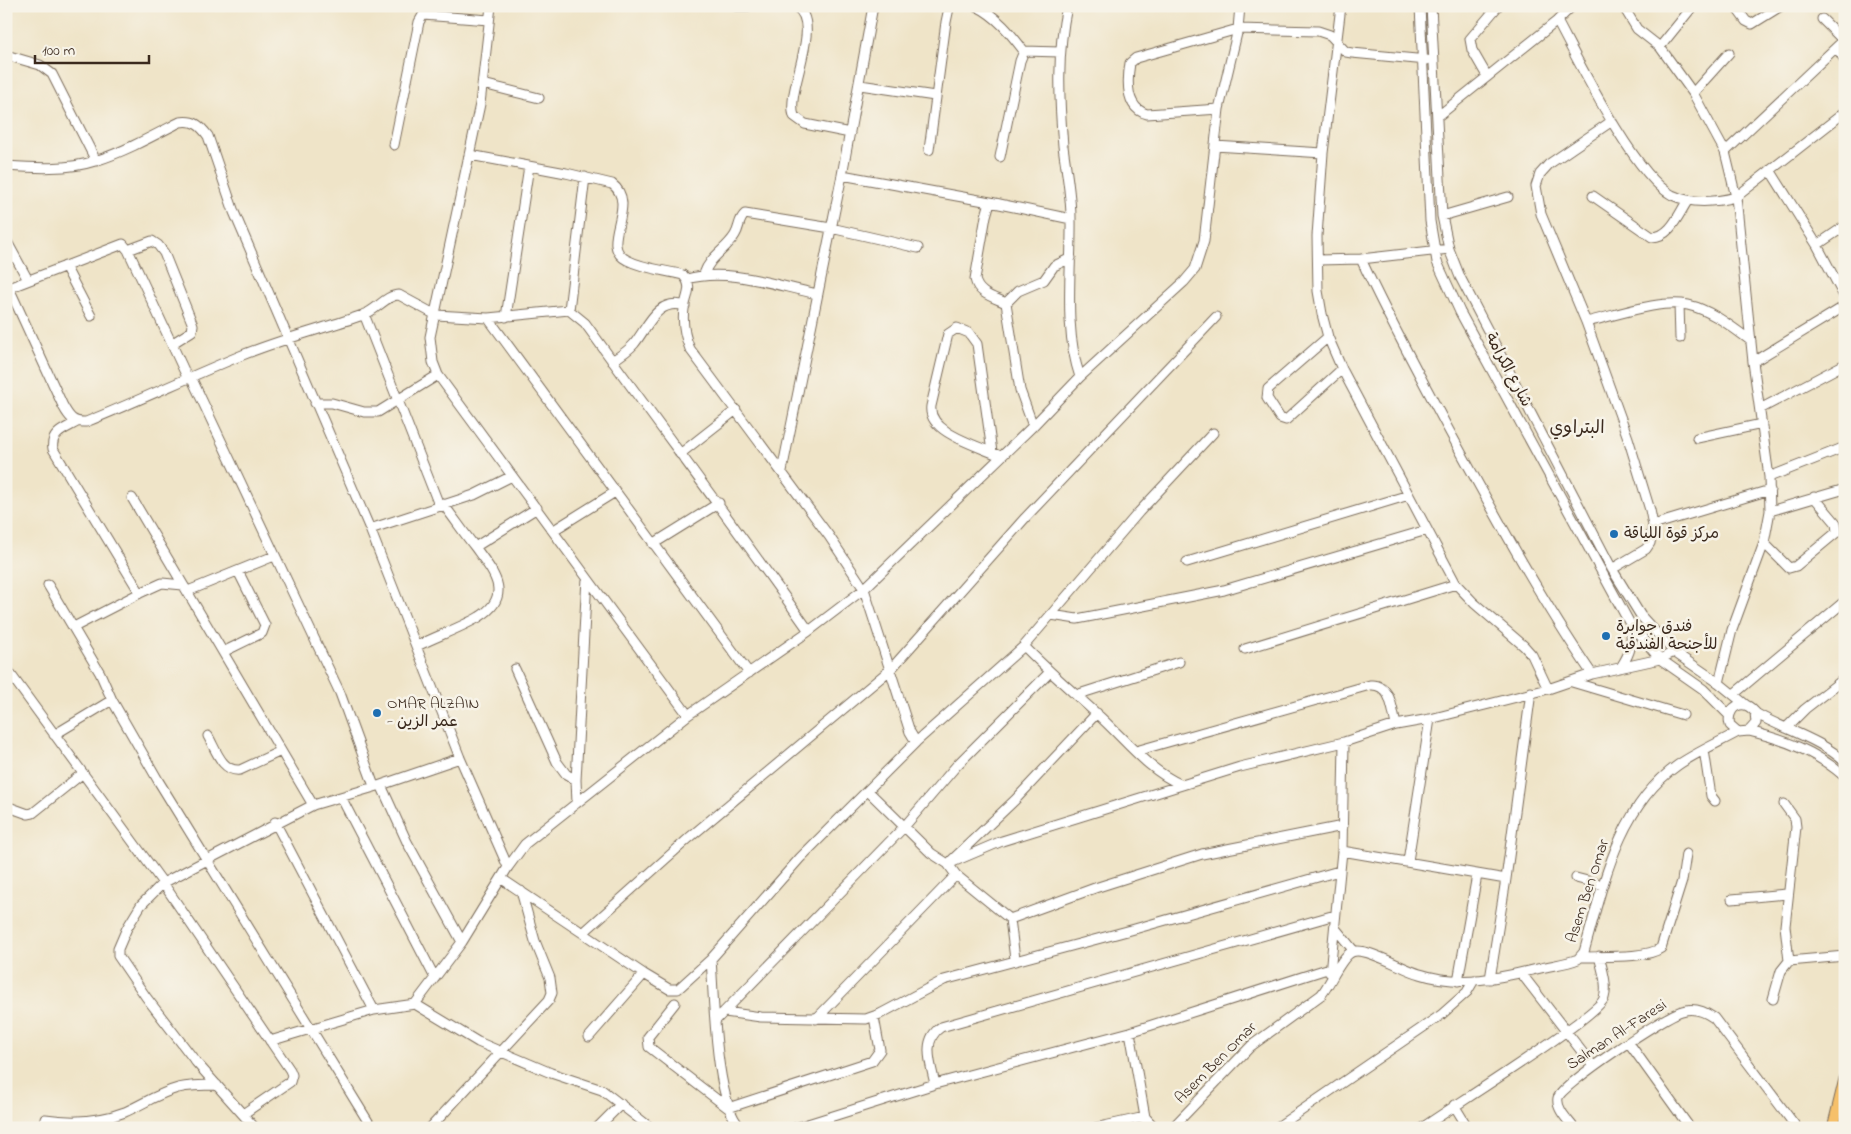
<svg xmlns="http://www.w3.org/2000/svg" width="1851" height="1134" font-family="'Indie Flower','Playpen Sans Arabic',sans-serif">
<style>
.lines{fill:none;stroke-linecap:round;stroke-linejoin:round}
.minor-casing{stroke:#7a6b5a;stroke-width:11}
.major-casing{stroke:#7a6b5a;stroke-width:13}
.minor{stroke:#fff;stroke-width:9}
.major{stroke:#f6c06b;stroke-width:11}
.poi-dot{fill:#1f6fb2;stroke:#f7f3e8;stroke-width:2}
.labels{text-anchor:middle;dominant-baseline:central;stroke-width:5;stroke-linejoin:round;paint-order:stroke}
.street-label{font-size:16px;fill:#3b2a1e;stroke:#f7f3e8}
.poi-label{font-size:16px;fill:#3b2a1e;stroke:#f7f3e8;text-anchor:start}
.neighbourhood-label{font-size:18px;fill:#3b2a1e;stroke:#f7f3e8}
</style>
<rect width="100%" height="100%" fill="#f7f3e8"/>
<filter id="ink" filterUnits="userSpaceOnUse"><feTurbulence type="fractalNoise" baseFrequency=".02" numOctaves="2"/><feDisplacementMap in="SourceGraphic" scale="10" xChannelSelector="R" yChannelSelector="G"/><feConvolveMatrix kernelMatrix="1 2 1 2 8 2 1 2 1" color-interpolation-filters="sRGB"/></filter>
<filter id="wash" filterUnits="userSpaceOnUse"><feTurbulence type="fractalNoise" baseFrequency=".0096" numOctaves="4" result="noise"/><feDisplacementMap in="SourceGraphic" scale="20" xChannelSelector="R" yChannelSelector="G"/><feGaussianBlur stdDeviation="1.12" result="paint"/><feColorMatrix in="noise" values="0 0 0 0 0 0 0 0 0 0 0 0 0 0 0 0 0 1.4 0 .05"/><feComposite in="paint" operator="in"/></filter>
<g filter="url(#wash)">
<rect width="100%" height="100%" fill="#efe4c8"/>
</g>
<g filter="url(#ink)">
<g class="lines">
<!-- minor casing -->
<g class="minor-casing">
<path id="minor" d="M491,6L480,104L430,337L433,362L438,375L688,715
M736,6H748
M795,6C825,23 785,90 794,116L805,124L850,133
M976,6C997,16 1011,34 1024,51
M1067,6C1057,53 1059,99 1063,146C1066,170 1071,194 1071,218C1072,270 1063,327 1080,377
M1341,6L1323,153L1317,236L1318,291L1322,314L1328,337L1342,369L1456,584L1474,603L1524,646L1532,655L1548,689
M1420,6L1430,221L1437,262L1460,312L1629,622L1660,659L1703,689L1729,715
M1431,6L1442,216L1449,249L1460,277L1612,569L1641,616L1674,652L1719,683L1746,705
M1623,6L1637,29L1660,47
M1693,6L1660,47L1693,93L1725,152
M1735,6L1746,21L1752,24L1781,6
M1822,19L1843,40
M1557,21C1579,62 1634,175 1672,195C1691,204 1716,202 1736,197L1845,112
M1837,48L1845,60
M6,55L40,65L52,74L96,161
M1487,76L1472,50L1470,39L1498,6
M483,84L539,98
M860,85L935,96
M1693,93L1729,53
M1219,109L1147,114C1125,108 1127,81 1130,63L1136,58L1238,29L1318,31L1330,35L1346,52L1352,53L1427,60
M1437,117L1557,21L1572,6
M394,145L419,22L423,15L489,20
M1215,146L1323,153
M929,150L946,22L949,8L952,6
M470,155L566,173L612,184C640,205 597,245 627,260C644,269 665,270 683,275C694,286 686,296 684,309C682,323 685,337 690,349L829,536L864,589L910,732L916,742L800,858L711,959L678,989H669L644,974L502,879
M1000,157L1020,61L1024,51L1060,52
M6,166C34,168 68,170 95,161C124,152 153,136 180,122C194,120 200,125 208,136L234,212L370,529L460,758L508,867
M1770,170L1817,245L1845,298
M842,175L990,202
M1593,196L1652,237C1671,237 1679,213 1688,200
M1442,216L1508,197
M6,240L28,280
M1817,245L1845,226
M128,250L152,241L158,245L164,253L193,325L192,331L173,343
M1361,259C1387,316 1417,370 1446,425C1492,509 1538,595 1592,674
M1318,260L1361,259L1449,249
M65,266L91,316
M704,274C710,256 726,250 735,235C740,227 738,220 745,214L831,228L918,248
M687,279C728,267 777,286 818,294
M9,288L63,406C69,417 73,423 86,422C138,401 189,377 240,356C281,339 322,329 363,315C377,310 386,295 399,295L436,315L488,318L569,310L585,323C659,426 736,527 809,631
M6,289L123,244L128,250L188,379
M1006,303C993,297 978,294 975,279L986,216L990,202L1071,219
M1679,304L1680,338
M569,310L585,177
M364,314L439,505
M506,317L529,166
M488,318L749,673
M1586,322C1615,316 1659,299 1688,305C1711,310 1732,327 1751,341
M1328,337L1268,389L1267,398L1280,418L1286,420L1342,369
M612,361C620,356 628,351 634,344C648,327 657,297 685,306
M1753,362L1845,306
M191,377L340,693L374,786
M315,403H332L364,412H378L438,375
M1760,409L1845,364
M77,422C65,429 50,433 53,449L140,593L162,583L183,585
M1033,426L1020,390L1006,303L1018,291L1044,280L1054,266L1071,258
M1697,438L1762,424
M992,452L977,344L969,333L957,328L948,334L931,406C927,433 980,446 1000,456
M680,454L736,410
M782,471L842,175L873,6
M1769,477L1845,447
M132,498L313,805
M1770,511L1845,489
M1653,525L1770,490
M370,529L474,495L512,476
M554,530L615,492
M1764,543L1789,568L1796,566L1837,532L1836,523L1814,497
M653,544L719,503
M475,547L537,508
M1187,562L1409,495
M1612,569L1646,549L1650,543L1653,525L1650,510L1628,438L1586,322L1541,214L1536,186L1540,174L1549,164L1612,121
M48,585L100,673L112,700L54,735
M188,591L274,556
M1051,615L1077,619L1224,590L1427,530
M74,627L140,593
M417,646C437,636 460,628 479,617C515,595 492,571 475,547C464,533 454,518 443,504
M1245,649L1456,584
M223,652L262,633L265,625L238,571
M1621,667C1631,652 1633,643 1630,624
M6,668L163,883L290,1070L292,1075L290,1082L243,1114
M515,669L557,762L566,774L576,780
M1572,682L1683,715
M1719,683L1732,630L1764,543L1770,511L1769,477L1753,362L1736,197L1725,152L1845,39
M1734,694L1845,601
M1076,695L1179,662
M112,700L159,782L372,1128
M1755,712L1756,723L1749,731L1738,732L1730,725C1727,715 1733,703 1745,705C1751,706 1753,711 1757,714C1785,730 1821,739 1845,762
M1786,728L1805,709L1845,678
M1749,731C1785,740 1816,751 1845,777
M208,736C216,750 222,772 240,770L281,751
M916,742L1024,646
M1704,750L1711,796L1715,801
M1136,751L1370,685C1391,683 1392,709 1396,725
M381,785L460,758
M1182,785C1147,770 1125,739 1097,714C1072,691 1047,670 1024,646L1139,512L1213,433
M868,791L931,853L948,864L956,875L1010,919L1015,959
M341,797L435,978
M577,803L576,780L587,578
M1784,804L1795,819L1796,827L1785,926L1789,961L1845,956
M6,806L28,814L33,813L83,773
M275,822L374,1010
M1342,851L1506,879
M952,860L1015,800L1097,713
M1408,861L1430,719
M948,864L1002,841L1240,767L1344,742L1396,725L1430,719L1548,689L1592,674L1660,659L1674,652
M1576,878L1603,885
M1732,899L1787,894
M1010,919L1095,888L1202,854L1343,826
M1335,928L1354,951
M583,933L689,838L891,669L1025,518L1216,317
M1580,957C1600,956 1646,959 1661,948L1682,881L1686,854
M711,959C714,997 715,1104 741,1128
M1330,973L1342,851L1344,742
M1521,973L1593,1066
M1490,979L1506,879L1531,692
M1458,981L1477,875
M1773,999L1781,971L1789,961
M675,1003L648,1037L649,1047L728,1108L872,1061L880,1050L874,1017
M415,1004L462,942L508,867L525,844L688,715L809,631L864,589L1033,426L1080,377L1184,282L1195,269L1204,241L1219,109L1238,29L1240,6
M725,1012L761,1017L866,1019L880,1014L944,980L1131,930L1339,871
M816,1019L956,875
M716,1020L904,827L957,765L1049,673
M1130,1032L1145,1117
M589,1037L644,974
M270,1041L374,1010L415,1004L478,1042L551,1073L602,1090L651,1128
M1629,1043L1690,1128
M935,1084C931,1065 921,1040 941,1027L1335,915
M1454,1105L1468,1128
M45,1119C72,1123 99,1122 125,1112C143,1104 159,1093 178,1088C191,1085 204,1085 217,1085
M255,1128L196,1062L146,997L118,956V949L127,928L141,905L163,883L313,805L381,785L407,842L462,942
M430,1128L549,1000L552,993L550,978L535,941L521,891
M597,1128L621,1104
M795,1128L935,1084L1130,1032L1330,968
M1095,1128L1145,1117L1155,1128
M1172,1128L1251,1046L1321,995C1330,985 1341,956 1352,952C1365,946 1404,970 1420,974C1460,987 1501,978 1541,968C1553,965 1566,964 1578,959L1584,952C1603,885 1618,807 1678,765C1697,752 1718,743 1738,732
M1276,1128L1441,1015L1467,992L1474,980
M1422,1128C1447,1110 1600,1015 1604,998C1608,986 1602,968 1599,956
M1574,1128C1568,1120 1556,1109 1558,1098C1561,1085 1666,1015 1682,1011C1694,1007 1704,1011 1714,1018L1797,1128"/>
</g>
<!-- major casing -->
<g class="major-casing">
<path id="major" d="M1833,1128L1845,1079"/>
</g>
<!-- minor -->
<use href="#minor" class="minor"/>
<!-- major -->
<use href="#major" class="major"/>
</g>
</g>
<!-- markers -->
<g class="poi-dot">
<circle cx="1614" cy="534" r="5"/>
<circle cx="1606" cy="636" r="5"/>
<circle cx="377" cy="713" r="5"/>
</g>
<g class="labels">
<!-- street labels -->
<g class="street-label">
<text transform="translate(1508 370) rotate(62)">شارع الكرامة</text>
<text transform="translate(1588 891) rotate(-72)">Asem Ben Omar</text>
<text transform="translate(1617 1035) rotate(-33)">Salman Al-Faresi</text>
<text transform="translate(1216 1063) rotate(-45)">Asem Ben Omar</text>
</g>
<!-- poi labels -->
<g class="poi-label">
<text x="1624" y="534">مركز قوة اللياقة</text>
<text x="1616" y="627">فندق جوابرة<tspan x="1616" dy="18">للأجنحة الفندقية</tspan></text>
<text x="387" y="704">OMAR ALZAIN<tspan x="387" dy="18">- عمر الزين</tspan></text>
</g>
<!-- neighbourhood labels -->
<g class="neighbourhood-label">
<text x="1577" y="429">البتراوي</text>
</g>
</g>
<!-- margin -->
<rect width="1851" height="1134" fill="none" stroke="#f7f3e8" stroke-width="25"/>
<!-- scale -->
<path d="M35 55v8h114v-8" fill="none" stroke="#3b2a1e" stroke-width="2.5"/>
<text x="42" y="55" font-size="15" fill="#3b2a1e" stroke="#f7f3e8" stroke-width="4" paint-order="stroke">100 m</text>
</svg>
